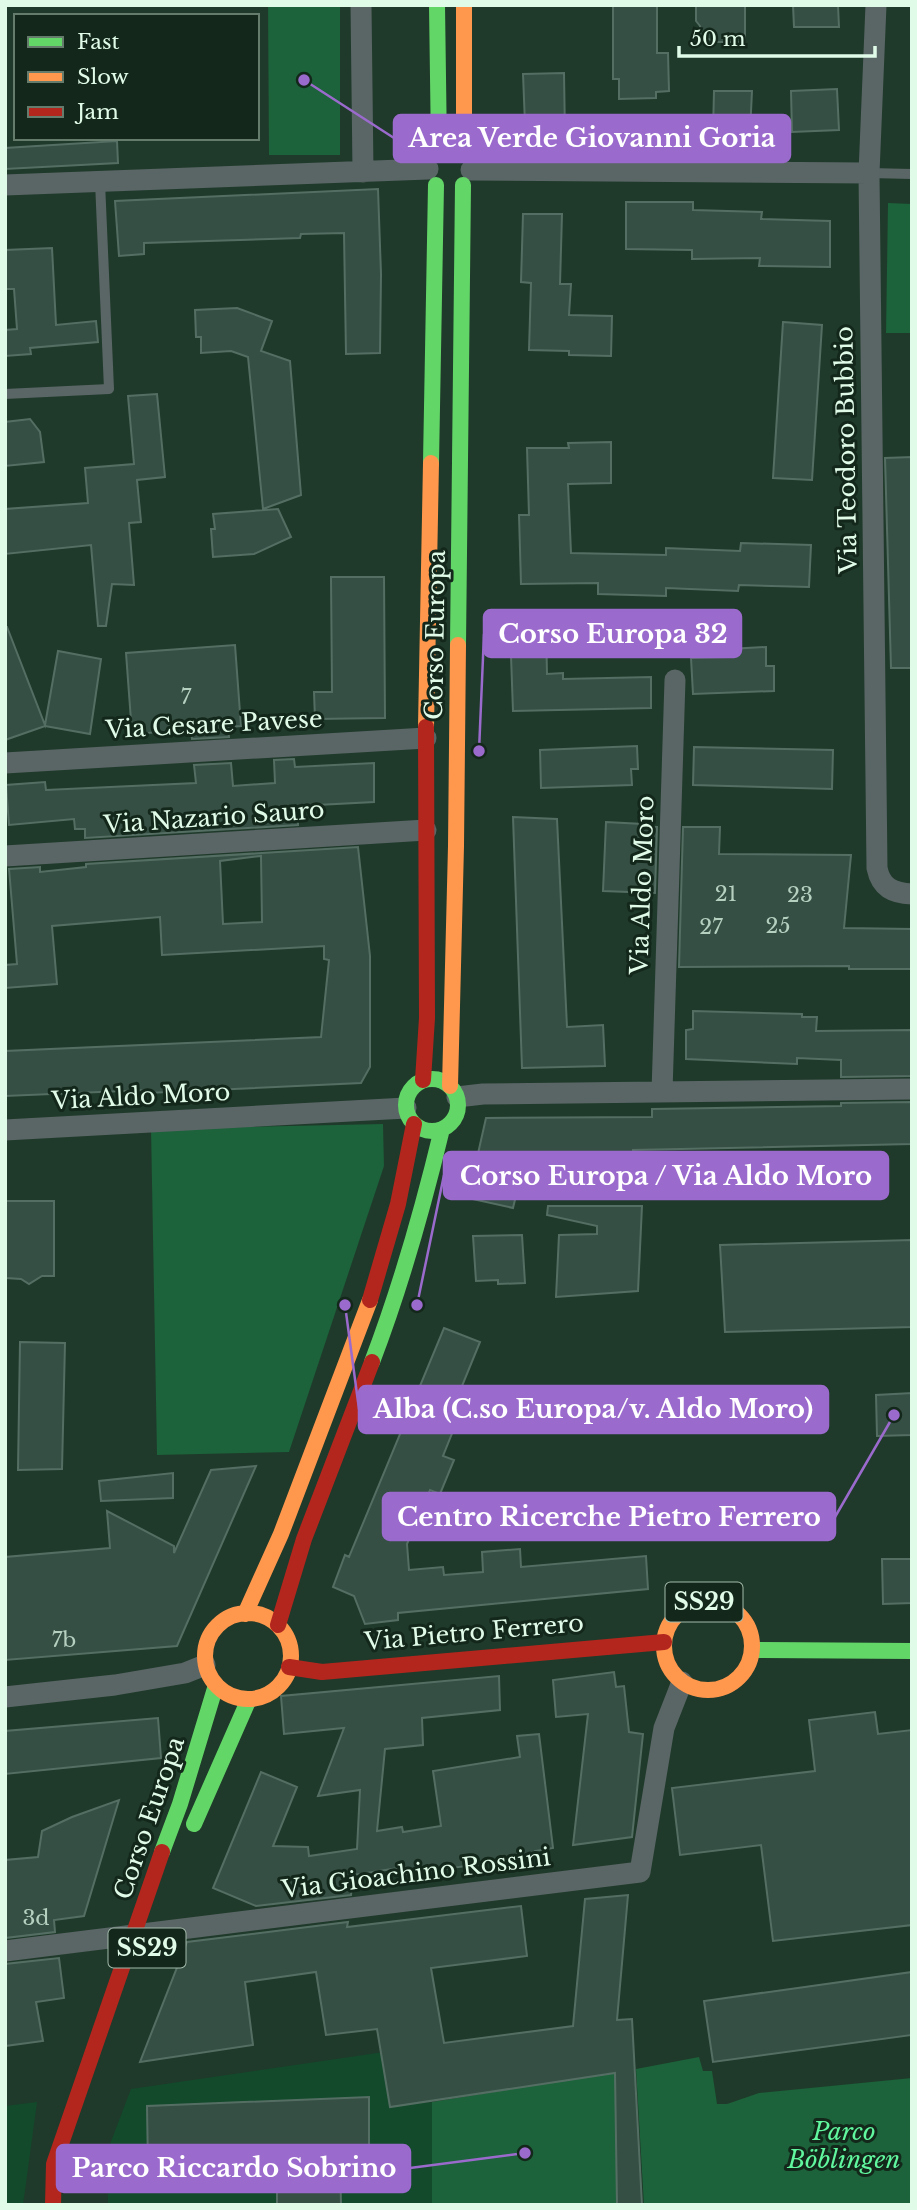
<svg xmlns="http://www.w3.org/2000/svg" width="917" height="2210" font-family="'Libre Baskerville',serif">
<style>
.built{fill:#134a2c}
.green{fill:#1c623a}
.building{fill:#364f45;stroke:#556e64;stroke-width:2;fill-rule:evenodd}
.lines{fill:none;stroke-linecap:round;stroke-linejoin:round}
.lane{stroke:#5a6566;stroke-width:10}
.street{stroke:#5a6566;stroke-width:21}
.fast{stroke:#63d668;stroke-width:16}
.slow{stroke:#ff974d;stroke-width:16}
.jam{stroke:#b3261e;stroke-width:16}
.labels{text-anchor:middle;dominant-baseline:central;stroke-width:6;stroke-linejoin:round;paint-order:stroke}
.number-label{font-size:21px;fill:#b6d0c0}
.shield{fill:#13271a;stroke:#a3bbab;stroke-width:2}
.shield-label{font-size:23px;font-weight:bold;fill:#e1fbe9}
.street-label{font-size:24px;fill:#e1fbe9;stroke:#13271a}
.park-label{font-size:24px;font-style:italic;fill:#60f79f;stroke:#13271a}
.leader{fill:none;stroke:#9a6acc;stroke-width:2.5}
.callout-dot{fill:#9a6acc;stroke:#13271a;stroke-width:2.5}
.callout{fill:#9a6acc;stroke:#9a6acc;stroke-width:2.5}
.callout-label{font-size:26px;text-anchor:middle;font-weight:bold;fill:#fff}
</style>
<rect width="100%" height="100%" fill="#1f3a2a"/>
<!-- built -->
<path class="built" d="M398,2050L402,2105L432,2102V2205H108L107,2152L131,2089Z
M37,2102L23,2205H5V2106Z"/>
<!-- green -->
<path class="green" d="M268,5H340V155H269Z
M888,203L912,204V333H886Z
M383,1124L384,1166L289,1452L157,1455L151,1129Z
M699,2057L703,2071H712L717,2104H727L759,2093L912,2078V2205H644L636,2069Z
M615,2072L618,2205H432V2102Z"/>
<!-- building -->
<path class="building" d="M613,5H657V53H668L669,91L656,92V98L619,99V79H613Z
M696,5H745V42H715L700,35V26L696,21Z
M793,5H838L839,27H794Z
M564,73L565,135H544V125L525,124L523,74Z
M837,89L839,130L792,132L791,91Z
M714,91H752L750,132H713Z
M117,141L118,163L5,169V148Z
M378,189L381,274L380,353L346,354L344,233L301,234L300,238L144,243V254L119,256L115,201Z
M626,202H693V210L762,212L761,219L830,221V267L759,266L760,258L692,259V250L626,249Z
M523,214H562L560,284H571L569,315L612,316L611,356L569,355V351L529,350L531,283L521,282Z
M52,248L56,325L96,321L98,342L30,348L31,354L5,356V330L17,329L14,289H5V250Z
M237,308L272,321L261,351L290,361L301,495L263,509L248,357L231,351L201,353V337H196L195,310Z
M783,322L822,325L812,480L773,478Z
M157,394L165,477L137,480L141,522L129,523L134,585L112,584L106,626H98L91,545L5,554V509L88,503L85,468L134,464L128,396Z
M30,419L40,432L44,462L5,466V422Z
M611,442V483L568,484L571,553L666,555V548L740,551L741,543L811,545L809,587L739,585L738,591L666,588V596L598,594V583L521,584L519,515H529L527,448H569L568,443Z
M912,457V668H891L885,458Z
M278,509L291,537L254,554L213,557L211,529H215L213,514Z
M331,577H384L385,718L315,719L314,692H332Z
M5,627H7L45,725L58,651L101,659L90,734L45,726L5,740Z
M546,627L547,674L563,673V679L651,677V708L513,711L510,628Z
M235,645L241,726L228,727L229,737L192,739L191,730L132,734L126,653Z
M766,647V666H774V691L693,694L691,658L729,657V649Z
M637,746L638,769H631L632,785L541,788L540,750Z
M694,747L833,750L832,789L693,785Z
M294,759L295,767L374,763V802L298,806V825L85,838V829H75L74,819L9,825L6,785L45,782L46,790L196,783L194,765L231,763L233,786L275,783L274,760Z
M513,817L557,819L567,1027L603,1025L605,1066L522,1068Z
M606,822L643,824V827H657L655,893L603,891Z
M683,827H720L719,854L851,855L844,928L912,929V969H849V966L679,967Z
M358,847L370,956V1067L361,1083L147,1093V1090L5,1096V1051L321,1037L329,960L324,959V946L162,955L160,917L52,926L57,984L5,988V965L17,964L9,869L40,867V872L86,867V864ZM261,856L262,922L223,924L220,861Z
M693,1011L802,1014V1017H817L816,1031L912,1030V1076L841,1077V1060L797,1058V1064L686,1059V1030L693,1029Z
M912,1102V1144L633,1150V1157L525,1158L513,1208L468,1198L486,1118L652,1117V1109L841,1106V1103Z
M6,1201H54V1276H42L29,1284L21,1279L6,1278Z
M548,1206H642L638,1291L556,1297L559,1235L597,1234V1226L547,1215Z
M522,1235L525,1283L498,1284V1280L476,1281L473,1236Z
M912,1240V1327L725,1332L720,1245Z
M444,1328L480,1342L453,1408L461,1411L443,1456L454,1460L440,1494L430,1490L407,1544L409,1570L443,1567L444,1575L483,1572L482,1552L520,1549L521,1567L646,1556L648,1589L398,1613V1620L365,1624L354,1596L333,1587L345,1555L349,1557Z
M20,1342L65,1343L62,1469L18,1470Z
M912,1393V1435L877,1436L876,1395Z
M256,1466L177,1646L5,1660V1557L110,1548L107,1511L174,1546V1553L211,1470Z
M173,1473V1498L101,1501L99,1481Z
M882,1559H912V1603L883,1604Z
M614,1672L616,1687L624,1686L629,1732L643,1734L632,1837L573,1845L588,1714L556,1717L553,1680Z
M499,1676L500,1710L422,1718L423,1745L385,1749L377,1831L402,1827L403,1832L441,1826L433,1771L520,1757L517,1736L539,1734L553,1848L535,1851V1857L406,1874L405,1867L353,1875L351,1895L256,1906L213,1888L261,1772L297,1787L273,1846L308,1847L309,1856L357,1849L360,1790L318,1796L344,1728L284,1734L281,1696Z
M875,1712L878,1734L912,1730V1925L773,1941L761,1845L680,1855L672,1788L815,1771L809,1720Z
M158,1718L161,1758L5,1774V1731Z
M119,1800L84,1916L54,1920L55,1932L5,1938V1860L38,1857L42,1831L72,1817Z
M628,1895L617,2020L632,2019L642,2205H617L615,2073L390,2107L377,2029L326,2035L316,1972L245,1982L253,2045L140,2062L187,1942L348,1922L347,1927L521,1906L527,1956L431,1968L444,2043L573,2026L585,1899Z
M59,1958L64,1998L36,2002L43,2041L5,2046V1964Z
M912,1972V2035L713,2062L704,2001Z
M369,2097V2159L340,2161L341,2205H277V2163L148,2167L147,2106Z"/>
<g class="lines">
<!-- lane -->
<path class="lane" d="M869,173L912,174
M5,394L109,389L100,182"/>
<!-- street -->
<path class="street" d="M361,5L363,172
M876,5L869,173L877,868C881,888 893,893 912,894
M471,170L869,173
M5,185L428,169
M5,763L426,738
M5,856L426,830
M662,1092L675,680
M457,1097L483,1094L912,1089
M5,1130L406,1108
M5,1697L115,1685L185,1673L205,1665
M5,1951L640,1872L664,1728L682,1682"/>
<!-- fast -->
<path class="fast" d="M437,5L439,149
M431,463L436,185
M458,645L463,185
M406 1105a26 26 0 1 1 52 0a26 26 0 1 1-52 0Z
M372,1362C401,1286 423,1208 442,1129
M752,1650L912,1651
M194,1824L249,1699
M162,1852L180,1804L216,1685"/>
<!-- slow -->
<path class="slow" d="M464,5V151
M426,727L431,463
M450,1086L456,846L458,645
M664 1646a44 44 0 1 1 88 0a44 44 0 1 1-88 0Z
M205 1656a43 43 0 1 1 86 0a43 43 0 1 1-86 0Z
M245,1614L281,1534L370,1300"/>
<!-- jam -->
<path class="jam" d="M423,1080L427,1018L426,727
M370,1300L398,1204L414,1124
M278,1625L304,1539L372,1362
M289,1667L322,1672L664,1642
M53,2205L54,2164L162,1852"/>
</g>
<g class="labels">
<!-- number labels -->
<g class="number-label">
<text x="186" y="697">7</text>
<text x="726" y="894">21</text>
<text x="800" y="895">23</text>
<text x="778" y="926">25</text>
<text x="711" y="927">27</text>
<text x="64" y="1640">7b</text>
<text x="36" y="1918">3d</text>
</g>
<!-- shield labels -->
<g class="shield">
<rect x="665.5" y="1582.5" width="77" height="39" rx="5"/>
<rect x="108.5" y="1928.5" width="77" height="39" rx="5"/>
</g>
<g class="shield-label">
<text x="704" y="1602">SS29</text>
<text x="147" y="1948">SS29</text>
</g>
<!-- street labels -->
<g class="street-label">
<text transform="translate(846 450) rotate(-91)">Via Teodoro Bubbio</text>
<text transform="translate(435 635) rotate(-89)">Corso Europa</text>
<text transform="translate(214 724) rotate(-3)">Via Cesare Pavese</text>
<text transform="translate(214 817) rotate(-4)">Via Nazario Sauro</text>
<text transform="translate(642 885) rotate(-88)">Via Aldo Moro</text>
<text transform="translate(141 1096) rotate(-3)">Via Aldo Moro</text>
<text transform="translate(474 1632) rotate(-5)">Via Pietro Ferrero</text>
<text transform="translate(149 1818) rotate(-71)">Corso Europa</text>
<text transform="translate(416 1873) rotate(-7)">Via Gioachino Rossini</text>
</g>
<!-- park labels -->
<g class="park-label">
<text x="844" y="2131">Parco<tspan x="844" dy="28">Böblingen</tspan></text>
</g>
</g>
<!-- callouts -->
<path class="leader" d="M304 80L394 138M479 751L484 634M417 1305L444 1175M345 1305L359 1409M894 1415L835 1517M525 2153L410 2168"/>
<g class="callout-dot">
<circle cx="304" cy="80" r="7"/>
<circle cx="479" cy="751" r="7"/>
<circle cx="417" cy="1305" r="7"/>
<circle cx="345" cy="1305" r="7"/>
<circle cx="894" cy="1415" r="7"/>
<circle cx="525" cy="2153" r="7"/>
</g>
<g class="callout">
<rect x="394" y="115" width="396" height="47" rx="7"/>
<rect x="484" y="610" width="257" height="47" rx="7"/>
<rect x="444" y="1152" width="444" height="47" rx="7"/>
<rect x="359" y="1386" width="469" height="47" rx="7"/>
<rect x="383" y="1493" width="452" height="47" rx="7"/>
<rect x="57" y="2145" width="353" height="47" rx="7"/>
</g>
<g class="callout-label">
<text x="592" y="147">Area Verde Giovanni Goria</text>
<text x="613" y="643">Corso Europa 32</text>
<text x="666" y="1185">Corso Europa / Via Aldo Moro</text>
<text x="593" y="1418">Alba (C.so Europa/v. Aldo Moro)</text>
<text x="609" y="1526">Centro Ricerche Pietro Ferrero</text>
<text x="234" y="2177">Parco Riccardo Sobrino</text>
</g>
<!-- border -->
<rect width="917" height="2210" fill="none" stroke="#e1fbe9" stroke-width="14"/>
<!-- legend -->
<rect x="14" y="14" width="245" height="126" fill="#13271a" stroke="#657c6d" stroke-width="2"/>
<rect x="28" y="37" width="35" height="10" fill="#63d668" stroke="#657c6d" stroke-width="2"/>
<text x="77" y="49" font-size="21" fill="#e1fbe9">Fast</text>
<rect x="28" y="72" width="35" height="10" fill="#ff974d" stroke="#657c6d" stroke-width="2"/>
<text x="77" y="84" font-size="21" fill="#e1fbe9">Slow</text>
<rect x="28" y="107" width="35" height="10" fill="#b3261e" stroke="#657c6d" stroke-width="2"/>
<text x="77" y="119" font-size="21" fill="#e1fbe9">Jam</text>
<!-- scale -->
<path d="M679 46v10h196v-10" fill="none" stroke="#e1fbe9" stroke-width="3.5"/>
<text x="690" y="46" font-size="21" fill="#e1fbe9" stroke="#13271a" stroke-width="5" paint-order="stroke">50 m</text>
</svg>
